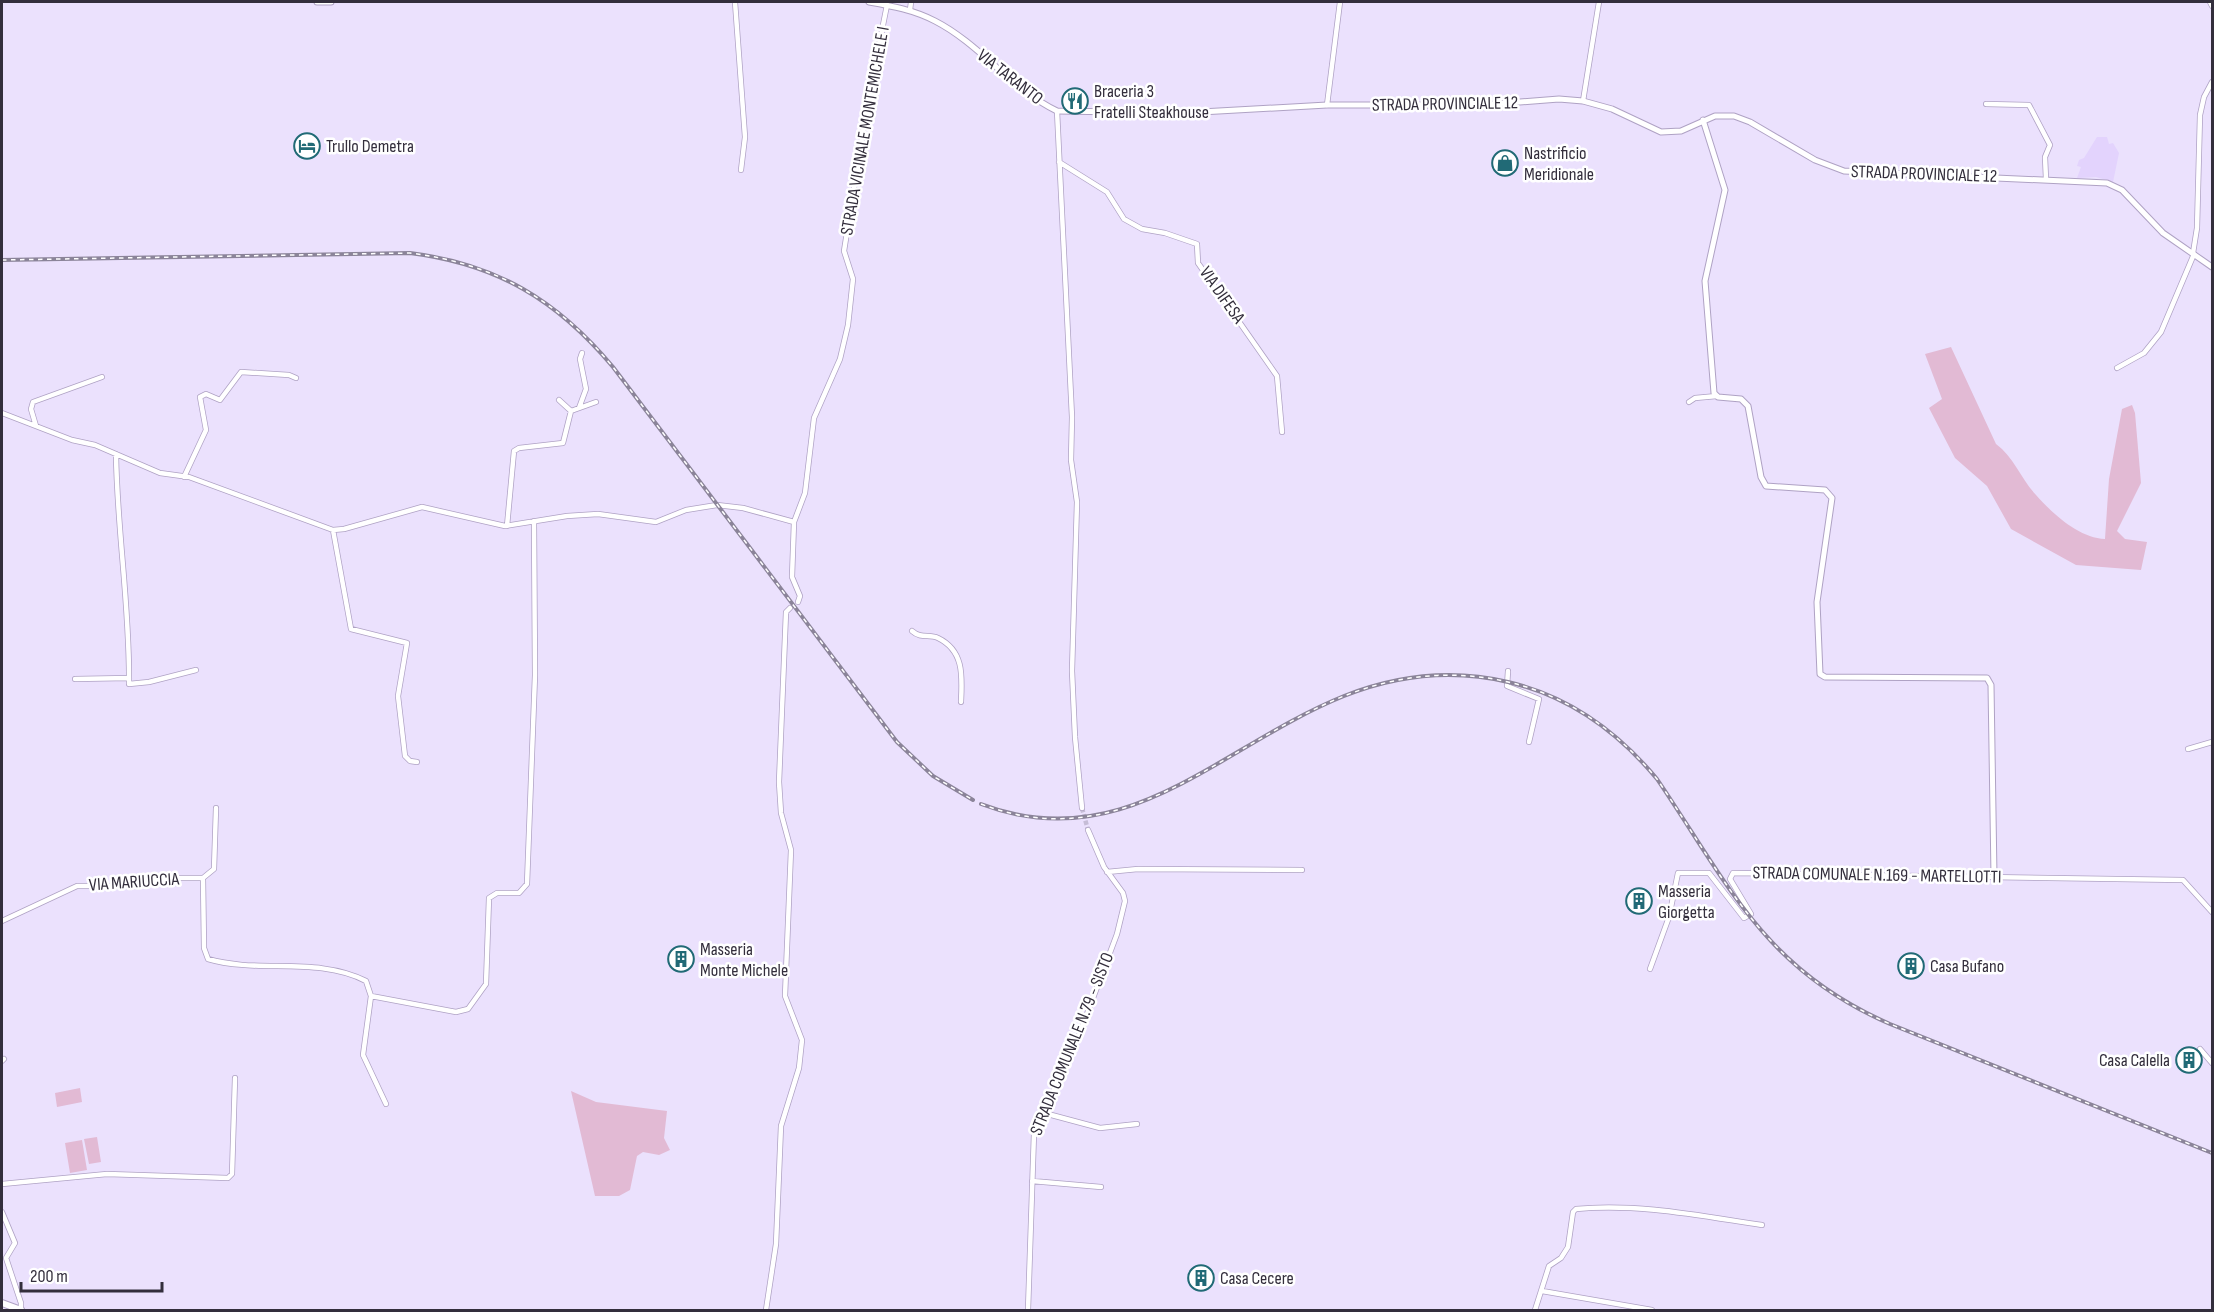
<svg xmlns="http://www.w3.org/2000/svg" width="2214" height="1312" font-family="'Sofia Sans Condensed',sans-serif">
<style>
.built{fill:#e3d3fd}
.green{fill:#e2bad4}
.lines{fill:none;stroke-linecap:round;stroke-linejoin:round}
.minor-tunnel{stroke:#c6bdd6;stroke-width:4.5;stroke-dasharray:4.5 2;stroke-linecap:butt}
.minor-casing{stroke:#afa2c4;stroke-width:6}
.tertiary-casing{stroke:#afa2c4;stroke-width:7}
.secondary-casing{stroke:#afa2c4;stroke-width:8}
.minor{stroke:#fff;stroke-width:4.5}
.tertiary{stroke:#fff;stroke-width:5}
.secondary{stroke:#fff;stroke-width:6}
.rail-casing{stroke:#8b8499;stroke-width:4}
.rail{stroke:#fff;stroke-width:1.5;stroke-dasharray:4.5;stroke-linecap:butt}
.labels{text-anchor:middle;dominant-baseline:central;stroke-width:5;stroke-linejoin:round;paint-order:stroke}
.street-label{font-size:18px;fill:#332e3c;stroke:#fff}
.poi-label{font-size:18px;fill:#332e3c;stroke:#fff;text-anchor:start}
</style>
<rect width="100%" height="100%" fill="#ebe1fd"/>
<!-- built -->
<path class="built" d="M2097,137H2107L2109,144L2113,143L2119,153L2113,182L2096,177L2077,178L2081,167L2077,166L2079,160L2084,158Z"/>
<!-- green -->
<path class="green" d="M1951,347L1996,444C2014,457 2021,479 2036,495C2053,514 2079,538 2105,539L2109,479L2122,409L2132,405L2135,413L2141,483L2117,531L2125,539L2147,542L2141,570L2076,565L2011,529L1987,486L1955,458L1929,408L1942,399L1925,354Z
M80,1088L82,1102L57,1107L55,1093Z
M571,1091L596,1102L667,1111L664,1138L670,1150L659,1155L643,1152L637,1156L630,1190L619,1196H595Z
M97,1137L101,1162L89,1164L84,1139Z
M82,1140L87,1170L70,1173L65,1143Z"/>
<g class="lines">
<!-- minor-tunnel -->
<path class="minor-tunnel" d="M1082,808L1088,830"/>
<!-- minor casing -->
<g class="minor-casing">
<path id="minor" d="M735,2L745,137L741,170
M2210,2L2212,6
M910,10L911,2
M1583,101L1599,2
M1986,104L2029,105L2050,145L2045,157L2046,179
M1327,105L1340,2
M1057,111L1072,417L1071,460L1077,502L1072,671L1075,737L1082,808
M1059,162L1107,192L1124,219L1142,229L1165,233L1197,244L1198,263L1277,376L1282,432
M2193,253L2197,228L2200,115L2204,97L2212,82
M2117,368L2144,353L2161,332L2194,254
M559,400L571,411L596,402
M1689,402L1695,398L1717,396
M579,408L586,389L580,359L582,353
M2,413L72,440L95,445L160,473L189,477L333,530L344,529L422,507L505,526L567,516L598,514L656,522L686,510L717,505L743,508L794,522
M36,426L31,409L33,402L102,377
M116,454C117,531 130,607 129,684L149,682L196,670
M184,477L206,430L200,397L206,394L220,400L241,372L289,375L296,378
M507,526L514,451L519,448L563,443L571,411
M333,530L351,629L407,643L398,696L405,756L410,761L417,762
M798,602L800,596L792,577L794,522L805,493L814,418L840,359L848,325L853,279L844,251L868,100L887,5
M912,631C921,639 929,634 938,638C965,651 962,678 961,702
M1508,671L1507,686L1539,699L1529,742
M75,679L129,678
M2188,749L2212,742
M1107,872L1138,869L1302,870
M203,878L204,948L208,959C259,974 317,956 366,981L371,996L456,1012L468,1009L486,984L489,898L497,893H519L527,884L535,675L534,521
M203,878L214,869L216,808
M2,921L77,886H115L175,878H203
M1650,969L1669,917L1678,873H1709L1744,918L1751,914L1730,879L1733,873L2183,880L2212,912
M371,996L363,1055L386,1104
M2200,1049L2212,1063
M2,1061L4,1059
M1044,1113L1100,1128L1137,1124
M1032,1181L1101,1187
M2,1184L107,1174L228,1178L232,1174L235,1078
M2,1212L15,1243L6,1258L21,1303V1310
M1542,1291L1652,1310
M766,1310L776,1244L781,1126L799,1068L802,1040L785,996L791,850L781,813L779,782L786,612L790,608
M1028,1310L1034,1133L1053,1093L1060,1065L1078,1038L1117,934L1125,901L1123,893L1104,867L1088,830
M1535,1310L1549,1266L1561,1258L1568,1247L1573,1212L1576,1209C1638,1203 1701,1216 1762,1225"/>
</g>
<!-- tertiary casing -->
<g class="tertiary-casing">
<path id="tertiary" d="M317,2H331
M869,2C892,6 914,10 935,21C980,44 1011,89 1057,111L1183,113L1327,105H1483L1559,99L1583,101L1612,109L1661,132L1681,131L1715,116H1734L1750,122L1815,160L1844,171L2107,183L2122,190L2163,233L2212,267
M1703,120L1725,190L1705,281L1714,393L1718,397L1741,399L1748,406L1761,477L1766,486L1825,490L1832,498L1817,602L1820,674L1825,677L1987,678L1991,685L1994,876"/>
</g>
<!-- secondary casing -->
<g class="secondary-casing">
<path id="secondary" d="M2,1303L21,1310"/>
</g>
<!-- minor -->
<use href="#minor" class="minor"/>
<!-- tertiary -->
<use href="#tertiary" class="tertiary"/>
<!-- secondary -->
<use href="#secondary" class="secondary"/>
<!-- rail casing -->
<g class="rail-casing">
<path id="rail" d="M2,260L410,253C497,264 557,300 613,367L897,742L933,776L973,800
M981,804C1125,859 1220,746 1344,696C1397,675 1453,669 1508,682C1569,696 1618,732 1657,779C1729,885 1764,969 1890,1024L2212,1153"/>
</g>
<!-- rail -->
<use href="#rail" class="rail"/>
</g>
<!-- icons -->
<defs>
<g id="restaurant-ring" transform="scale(1.35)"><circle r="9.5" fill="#fff" stroke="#216a76" stroke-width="1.5"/><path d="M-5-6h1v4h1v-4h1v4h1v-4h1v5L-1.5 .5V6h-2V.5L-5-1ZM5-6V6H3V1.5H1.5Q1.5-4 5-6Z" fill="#216a76"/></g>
<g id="hotel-ring" transform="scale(1.35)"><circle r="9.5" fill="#fff" stroke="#216a76" stroke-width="1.5"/><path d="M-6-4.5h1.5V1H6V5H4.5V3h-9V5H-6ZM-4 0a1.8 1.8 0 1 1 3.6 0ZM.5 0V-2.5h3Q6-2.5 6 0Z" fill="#216a76"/></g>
<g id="shop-ring" transform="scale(1.35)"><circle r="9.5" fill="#fff" stroke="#216a76" stroke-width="1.5"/><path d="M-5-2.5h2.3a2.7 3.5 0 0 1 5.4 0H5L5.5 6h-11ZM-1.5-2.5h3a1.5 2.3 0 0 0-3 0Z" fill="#216a76"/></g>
<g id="building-ring" transform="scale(1.35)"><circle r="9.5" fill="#fff" stroke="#216a76" stroke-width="1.5"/><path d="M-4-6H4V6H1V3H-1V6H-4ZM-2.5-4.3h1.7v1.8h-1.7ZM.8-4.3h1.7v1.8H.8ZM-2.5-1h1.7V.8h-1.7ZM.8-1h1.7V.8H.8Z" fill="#216a76"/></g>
</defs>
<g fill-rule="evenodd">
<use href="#restaurant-ring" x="1075" y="101"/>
<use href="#hotel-ring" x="307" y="146"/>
<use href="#shop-ring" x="1505" y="163"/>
<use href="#building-ring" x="1639" y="901"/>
<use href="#building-ring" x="681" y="959"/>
<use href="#building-ring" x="1911" y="966"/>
<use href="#building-ring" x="2189" y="1060"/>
<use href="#building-ring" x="1201" y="1278"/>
</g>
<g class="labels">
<!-- street labels -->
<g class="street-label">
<text transform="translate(1010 77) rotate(38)">VIA TARANTO</text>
<text transform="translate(1445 104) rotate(-1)">STRADA PROVINCIALE 12</text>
<text transform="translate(865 131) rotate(-80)">STRADA VICINALE MONTEMICHELE I</text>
<text transform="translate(1924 174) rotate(2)">STRADA PROVINCIALE 12</text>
<text transform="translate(1222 295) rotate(55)">VIA DIFESA</text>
<text transform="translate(1877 875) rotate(1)">STRADA COMUNALE N.169 - MARTELLOTTI</text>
<text transform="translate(134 882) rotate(-4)">VIA MARIUCCIA</text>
<text transform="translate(1072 1044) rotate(-68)">STRADA COMUNALE N.79 - SISTO</text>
</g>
<!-- poi labels -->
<g class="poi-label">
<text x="1094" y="91">Braceria 3<tspan x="1094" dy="21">Fratelli Steakhouse</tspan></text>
<text x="326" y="146">Trullo Demetra</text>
<text x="1524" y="153">Nastrificio<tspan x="1524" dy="21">Meridionale</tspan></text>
<text x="1658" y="891">Masseria<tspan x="1658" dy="21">Giorgetta</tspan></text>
<text x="700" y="949">Masseria<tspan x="700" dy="21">Monte Michele</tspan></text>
<text x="1930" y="966">Casa Bufano</text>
<text x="2170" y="1060" text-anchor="end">Casa Calella</text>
<text x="1220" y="1278">Casa Cecere</text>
</g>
</g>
<!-- border -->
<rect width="2214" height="1312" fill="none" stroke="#332e3c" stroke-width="6"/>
<!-- scale -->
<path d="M21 1282v9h141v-9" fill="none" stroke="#332e3c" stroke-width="3"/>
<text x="30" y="1282" font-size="18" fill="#332e3c" stroke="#ffffff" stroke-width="4.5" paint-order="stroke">200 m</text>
</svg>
